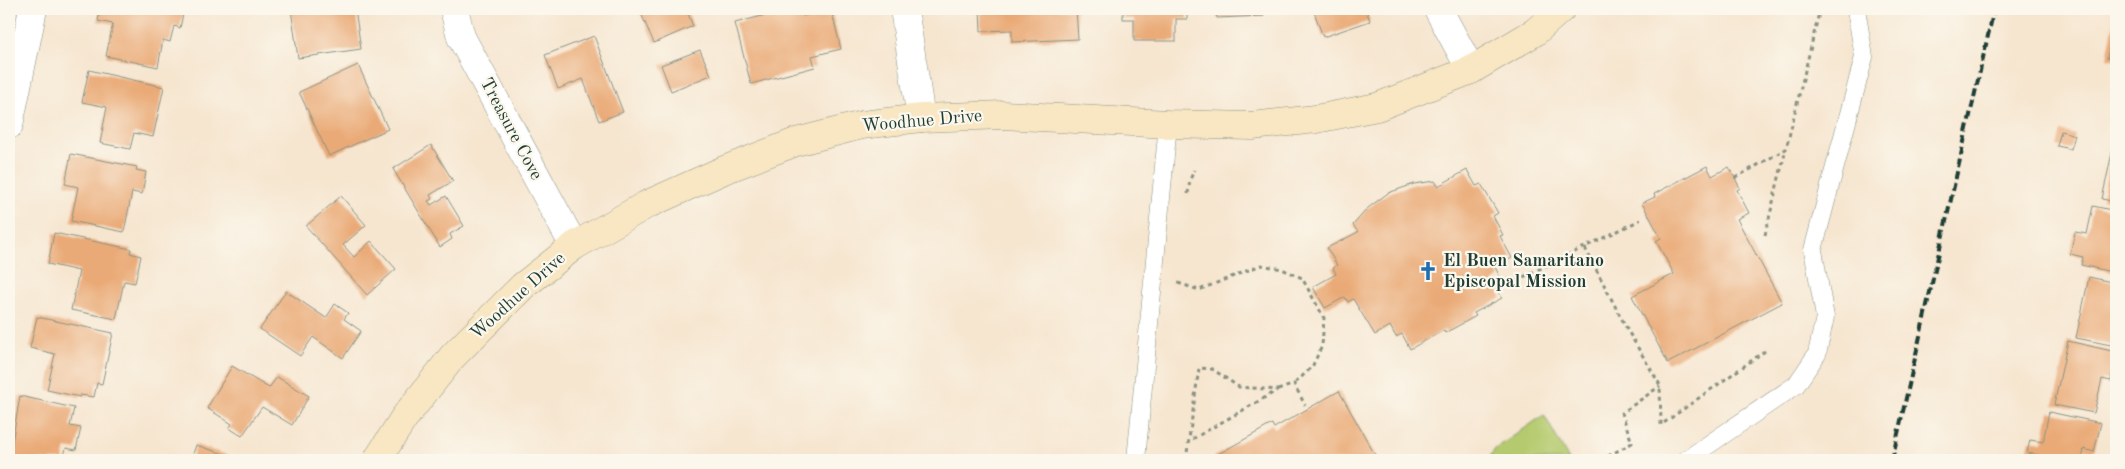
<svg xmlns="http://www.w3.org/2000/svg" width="2125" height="469" font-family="'Old Standard TT',serif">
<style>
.green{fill:#b5ca6e;stroke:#6a8451}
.building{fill:#eaaa77}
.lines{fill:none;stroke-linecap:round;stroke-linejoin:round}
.lane-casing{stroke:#8a9282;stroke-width:19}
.street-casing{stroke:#8a9282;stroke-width:29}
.secondary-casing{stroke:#8a9282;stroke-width:29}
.path{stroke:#8a9282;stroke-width:3;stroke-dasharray:4 4;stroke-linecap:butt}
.lane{stroke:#fff;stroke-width:18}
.street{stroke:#fff;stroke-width:28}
.secondary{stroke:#f9e7c3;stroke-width:28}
.rail{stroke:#1f3d34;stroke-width:4;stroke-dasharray:8 4;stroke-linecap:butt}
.labels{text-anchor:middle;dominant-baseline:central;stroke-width:4.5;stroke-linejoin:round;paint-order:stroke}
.street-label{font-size:18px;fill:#1f3d34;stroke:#fbf7ec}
.poi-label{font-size:18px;font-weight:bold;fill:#1f3d34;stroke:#fbf7ec;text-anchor:start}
</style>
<rect width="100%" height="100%" fill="#fbf7ec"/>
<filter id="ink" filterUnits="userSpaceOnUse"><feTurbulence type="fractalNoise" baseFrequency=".02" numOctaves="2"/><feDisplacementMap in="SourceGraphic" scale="10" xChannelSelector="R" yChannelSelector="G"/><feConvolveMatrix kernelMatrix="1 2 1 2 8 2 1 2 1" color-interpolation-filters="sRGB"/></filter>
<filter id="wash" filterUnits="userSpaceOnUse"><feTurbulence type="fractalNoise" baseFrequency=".0096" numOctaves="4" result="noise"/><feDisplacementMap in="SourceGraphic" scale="20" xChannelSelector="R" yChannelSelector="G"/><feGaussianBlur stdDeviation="1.12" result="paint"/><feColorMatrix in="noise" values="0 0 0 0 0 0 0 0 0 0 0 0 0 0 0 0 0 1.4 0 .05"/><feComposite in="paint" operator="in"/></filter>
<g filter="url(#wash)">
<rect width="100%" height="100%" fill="#f6e6d0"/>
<!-- green -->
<path class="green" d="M1544,415L1569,460H1488L1495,449Z"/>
<g id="blocks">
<!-- building -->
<path class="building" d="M100,9H184L180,28L174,26L170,42L163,40L158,67L106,56L113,24L98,21Z
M291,9H355L361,49L298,58Z
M639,9H686L693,26L654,43Z
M789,9H801L803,16L831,9L841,49L812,56L815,67L751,84L735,23Z
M980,9H1076L1078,39L1012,42V30L981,31Z
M1123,9H1187V19H1176V41H1134V19H1123Z
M1216,9H1263L1264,16L1217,18Z
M1313,9H1366L1370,21L1323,37Z
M2115,17H2116V60L2107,58Z
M594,36L623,112L599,121L583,79L558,89L545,55Z
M700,50L711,75L671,91L661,65Z
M358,65L388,129L329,156L299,92Z
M89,70L164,87L153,137L134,133L130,149L100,143L107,107L82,102Z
M2061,131L2075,135L2071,149L2057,146Z
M2115,139L2116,140V202L2102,199Z
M431,145L453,181L430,195L432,199L428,201L431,205L446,196L464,226L450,234L452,239L440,247L393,169Z
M71,154L137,167L136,170L146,172L142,194L132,192L124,232L71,221L78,187L65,184Z
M1707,166L1712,176L1729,167L1740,188L1737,190L1749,213L1737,219L1782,303L1668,363L1632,296L1674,274L1656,241L1661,238L1642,203L1655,197L1654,194Z
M1467,170L1476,186L1481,184L1498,213L1493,216L1503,235L1500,236L1512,258L1495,267L1500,277L1493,282L1502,298L1474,313L1476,316L1445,333L1444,330L1410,349L1402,334L1396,337L1390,326L1375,335L1353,299L1348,302L1345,297L1325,308L1313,287L1336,274L1333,268L1337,265L1327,248L1358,232L1353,225L1368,208L1388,193L1414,184L1435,181L1438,186Z
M341,196L366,225L343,245L354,257L371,241L396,269L367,295L306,226Z
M2093,206L2116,211V273L2081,265L2083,257L2070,254L2075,232L2087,234Z
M54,233L131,249L130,253L141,256L135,283L124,281L116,319L71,310L79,271L48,264Z
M2089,277L2116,283V346L2076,338Z
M286,291L326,318L335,304L348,313L344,319L361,331L343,358L313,337L300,356L260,329Z
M37,317L113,333L102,384L97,383L94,397L80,395V397L47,390L55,354L30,348Z
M2068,341L2116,352L2111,381L2102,379L2094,413L2054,405Z
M232,366L269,388L277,377L309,396L292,425L262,407L242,436L229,428L232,424L207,408Z
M1339,391L1378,460H1215L1213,457L1272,424L1274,428Z
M20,396L74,408L70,426L81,428L76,450L66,448L63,460H9Z
M2049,412L2101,423L2094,452L2084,449L2082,460H2038L2039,455L2027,453L2030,440L2043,442Z
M196,445L242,460H191Z"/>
</g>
</g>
<g filter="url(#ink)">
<use href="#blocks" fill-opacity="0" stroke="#8a9282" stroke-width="1"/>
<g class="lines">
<!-- lane casing -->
<g class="lane-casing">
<path id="lane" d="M1136,460L1168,124
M1686,460L1796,385L1817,354L1825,317L1813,250L1864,57L1856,9"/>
</g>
<!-- street casing -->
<g class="street-casing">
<path id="street" d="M454,9L461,37L574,246
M904,9L921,118
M1438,9L1471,70
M9,125L33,9"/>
</g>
<!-- secondary casing -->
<g class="secondary-casing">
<path id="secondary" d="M377,460L404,418L453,356L523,286L574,246L646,205L724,170L796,142L862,125L921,118L1003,115L1168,124L1252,126L1316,119L1377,107L1471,70L1535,32L1561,9"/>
</g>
<!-- path -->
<path class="path" d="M1735,178L1786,149L1820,9
M1188,194L1190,180L1194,170
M1765,235L1786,149
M1585,248L1628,331L1660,385L1661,425L1765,351
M1178,283L1199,290L1261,265L1282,269L1302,278L1324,318L1322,346L1312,367L1294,384
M1509,284L1640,220
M1278,390L1294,384L1305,405
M1186,460L1199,368L1212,369L1239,387L1278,390L1189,441
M1601,460L1632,443L1622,413L1660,386"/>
<!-- lane -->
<use href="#lane" class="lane"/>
<!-- street -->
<use href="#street" class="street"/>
<!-- secondary -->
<use href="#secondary" class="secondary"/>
<!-- rail -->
<path class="rail" d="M1892,460L1994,9"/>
</g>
</g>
<!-- icons -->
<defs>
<g id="church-bare" transform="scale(1.5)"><path d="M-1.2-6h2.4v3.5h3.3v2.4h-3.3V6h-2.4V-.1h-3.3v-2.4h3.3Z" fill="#1f6fb2" stroke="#fbf7ec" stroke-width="2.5" paint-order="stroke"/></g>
</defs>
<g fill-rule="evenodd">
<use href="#church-bare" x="1428" y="271"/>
</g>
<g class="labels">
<!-- street labels -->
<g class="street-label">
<text transform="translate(922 121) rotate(-5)">Woodhue Drive</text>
<text transform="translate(511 129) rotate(62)">Treasure Cove</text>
<text transform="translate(518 296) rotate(-42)">Woodhue Drive</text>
</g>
<!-- poi labels -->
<g class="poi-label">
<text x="1443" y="261">El Buen Samaritano<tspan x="1443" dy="21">Episcopal Mission</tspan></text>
</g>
</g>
<!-- margin -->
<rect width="2125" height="469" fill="none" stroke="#fbf7ec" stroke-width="30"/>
</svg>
